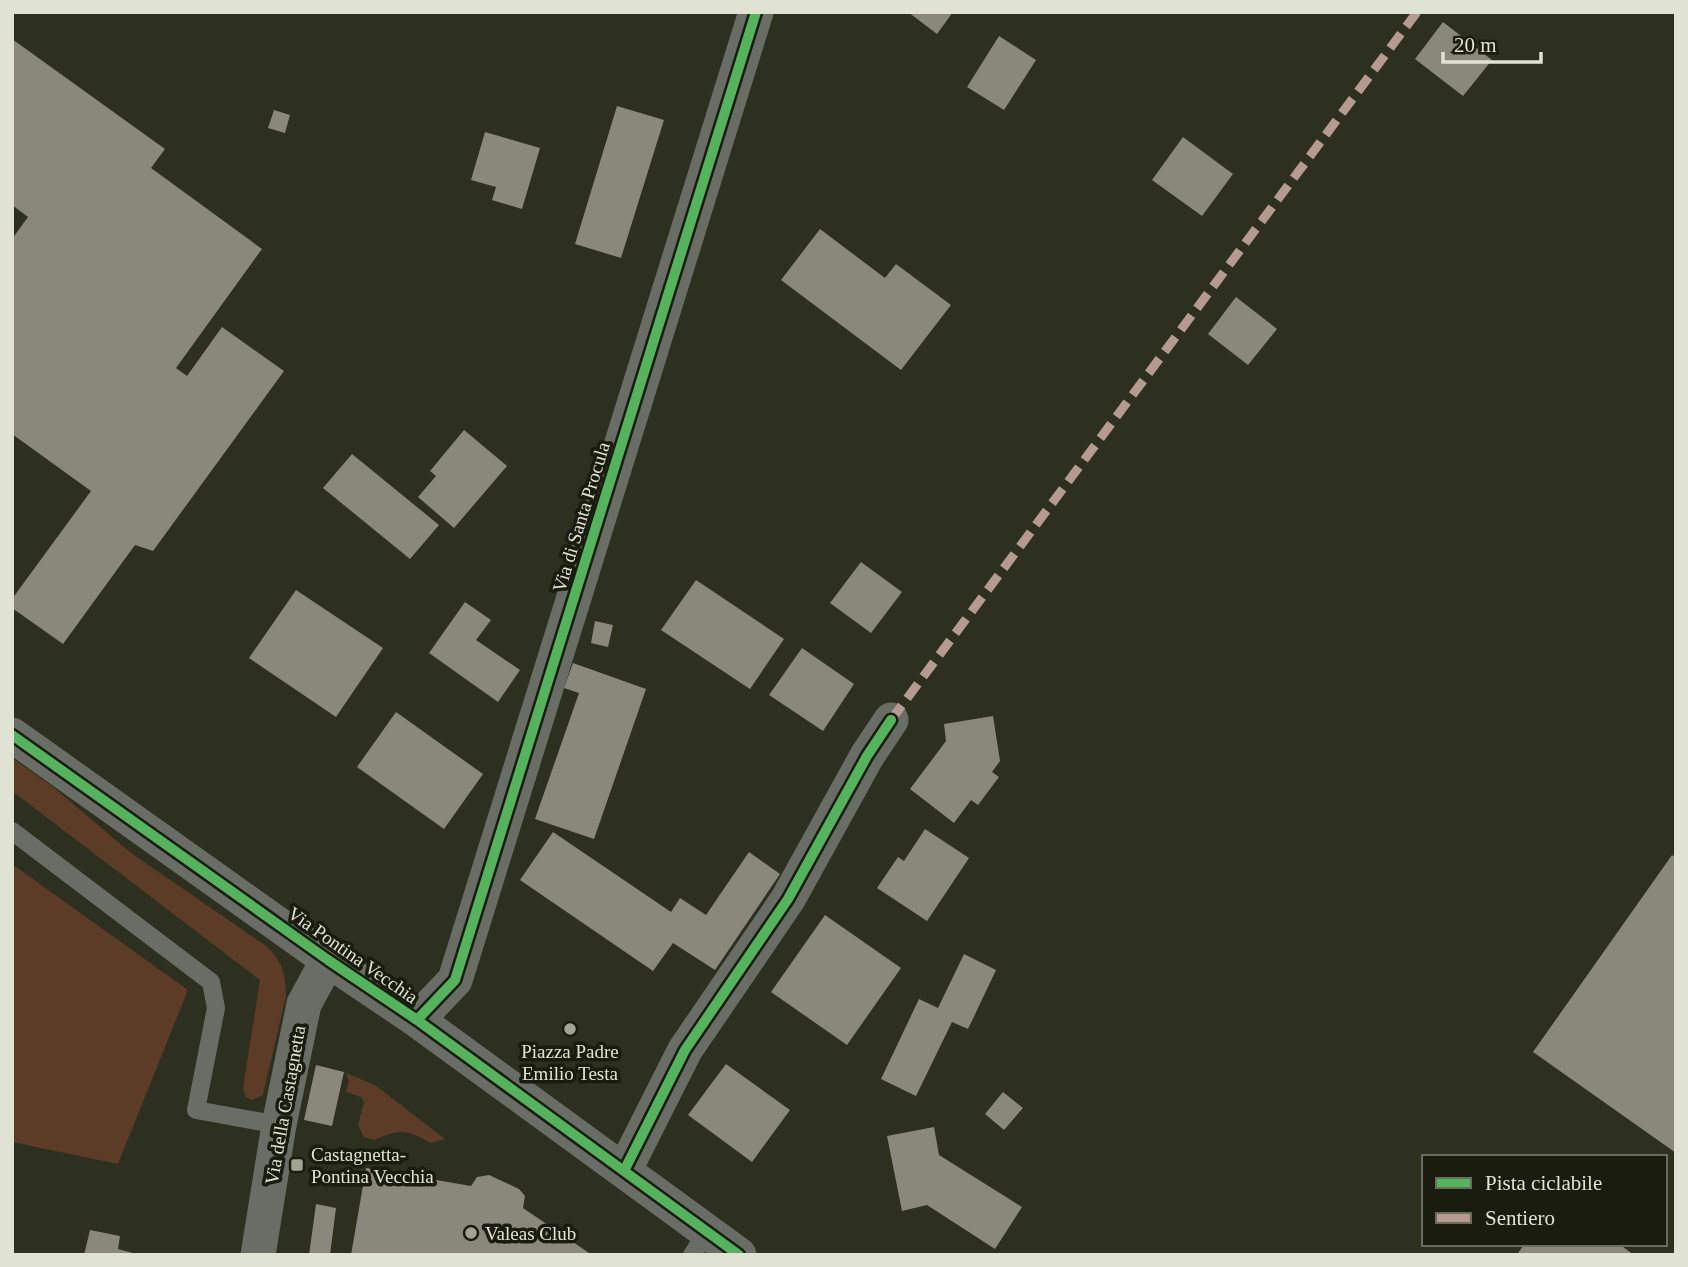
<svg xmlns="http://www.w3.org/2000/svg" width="1688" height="1267" font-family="'Times New Roman',serif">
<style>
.green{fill:#5c3c26}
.building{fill:#8a887b}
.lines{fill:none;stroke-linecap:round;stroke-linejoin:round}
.service{stroke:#686d66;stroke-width:18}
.minor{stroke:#686d66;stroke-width:35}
.quiet{stroke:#b69a8f;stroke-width:9;stroke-dasharray:18 9;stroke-linecap:butt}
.cycleway-casing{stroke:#1a1c0f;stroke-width:15}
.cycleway{stroke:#56b35d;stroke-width:10}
.poi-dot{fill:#a2a493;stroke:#1a1c0f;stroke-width:2.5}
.labels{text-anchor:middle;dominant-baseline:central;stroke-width:7;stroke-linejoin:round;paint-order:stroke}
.street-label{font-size:19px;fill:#e1e3d2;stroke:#1a1c0f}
.poi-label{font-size:19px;fill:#e1e3d2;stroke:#1a1c0f;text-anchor:start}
</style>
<rect width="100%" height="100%" fill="#2d2f1f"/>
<!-- green -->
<path class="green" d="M12,758L52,786L131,853L266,946C282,960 286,975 286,996L263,1095L252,1100L246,1097L243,1088L260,980L12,791Z
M12,864L188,990L118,1164L12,1142Z
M346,1073L375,1085L445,1139L431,1143C407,1130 400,1128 375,1140L364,1137L358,1125L364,1102L361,1097L346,1092L349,1082Z"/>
<!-- building -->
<path class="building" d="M908,12H953L937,34Z
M1443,22L1492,60L1463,96L1415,59Z
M999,36L1036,60L1004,110L967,87Z
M12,39L165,149L151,168L262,249L176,368L187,376L222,327L284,371L153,551L135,545L63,644L12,608V599L91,491L12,434V239L28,217L12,205Z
M617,106L664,120L621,258L575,244Z
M274,110L290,115L285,133L268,128Z
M485,132L540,148L522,209L492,200L496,187L471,180Z
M1183,137L1233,174L1202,216L1152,180Z
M820,229L885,278L896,264L951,305L901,370L781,280Z
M1236,297L1277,329L1248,365L1208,334Z
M464,430L507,466L454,528L418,497L436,476L430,471Z
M352,454L439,525L410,559L323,488Z
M861,562L902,592L871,633L830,603Z
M696,580L784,639L750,689L661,630Z
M296,590L383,648L336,717L249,658Z
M465,602L491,620L476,640L520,670L498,702L429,653Z
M595,621L613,625L608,647L591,643Z
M802,648L854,684L823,731L769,695Z
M573,663L646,689L594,839L535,819L579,693L564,688Z
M396,712L483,774L444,829L357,767Z
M993,716L1000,761L992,772L999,777L978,805L971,800L954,823L910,789L946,741L944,724Z
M925,829L969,858L927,921L877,888L898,857L904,861Z
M553,832L671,912L680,898L706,915L749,852L780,874L715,970L673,943L653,971L520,880Z
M1672,855L1676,858V1153L1533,1052Z
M825,915L901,968L847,1045L771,992Z
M964,954L996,970L968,1029L952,1022L916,1096L881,1079L919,999L938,1008Z
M726,1064L790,1110L752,1162L688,1115Z
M316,1065L344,1072L332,1126L304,1120Z
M1003,1092L1023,1108L1004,1130L985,1114Z
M934,1127L939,1155L1022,1207L995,1249L927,1205L902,1211L887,1136Z
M366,1168L471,1186L477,1177L489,1175L519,1189L525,1196L523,1208L592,1255H351Z
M316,1204L336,1208L330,1255H309Z
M90,1230L120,1236L118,1249L140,1255H84Z
M1524,1244H1619L1634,1255H1517Z"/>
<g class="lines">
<!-- service -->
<path class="service" d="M12,831L211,982L216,1008L196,1110L279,1125
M692,1255L707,1232"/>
<!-- minor -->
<path class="minor" d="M12,735L328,960L417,1020L739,1255
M417,1020L455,980L756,12
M624,1171L685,1050L788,899L867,756L891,720
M258,1255L279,1125L304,1004L328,960"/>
<!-- quiet -->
<path class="quiet" d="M891,720L1417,12"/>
<!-- cycleway casing -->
<g class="cycleway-casing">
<path id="cycleway" d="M12,735L328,960L417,1020L739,1255
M417,1020L455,980L756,12
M624,1171L685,1050L788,899L867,756L891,720"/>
</g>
<!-- cycleway -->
<use href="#cycleway" class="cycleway"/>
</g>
<!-- markers -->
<g class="poi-dot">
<circle cx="570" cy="1029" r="7"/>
<rect x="290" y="1158" width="14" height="14" rx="3.5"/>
<circle cx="471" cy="1233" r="7"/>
</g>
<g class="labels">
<!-- street labels -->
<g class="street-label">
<text transform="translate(581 517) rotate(-73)">Via di Santa Procula</text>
<text transform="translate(353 955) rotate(35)">Via Pontina Vecchia</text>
<text transform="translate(285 1105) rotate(-80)">Via della Castagnetta</text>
</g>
<!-- poi labels -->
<g class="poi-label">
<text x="570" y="1051" text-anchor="middle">Piazza Padre<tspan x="570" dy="22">Emilio Testa</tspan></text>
<text x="311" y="1154">Castagnetta-<tspan x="311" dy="22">Pontina Vecchia</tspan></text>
<text x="485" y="1233">Valeas Club</text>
</g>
</g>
<!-- border -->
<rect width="1688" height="1267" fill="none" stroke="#e1e3d2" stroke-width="28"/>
<!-- legend -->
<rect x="1422" y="1155" width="245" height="91" fill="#1a1c0f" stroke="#6a6c5d" stroke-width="2"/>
<rect x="1436" y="1178" width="35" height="10" fill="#56b35d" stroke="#6a6c5d" stroke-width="2"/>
<text x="1485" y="1190" font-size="21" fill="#e1e3d2">Pista ciclabile</text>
<rect x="1436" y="1213" width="35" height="10" fill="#b69a8f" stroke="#6a6c5d" stroke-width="2"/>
<text x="1485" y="1225" font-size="21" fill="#e1e3d2">Sentiero</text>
<!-- scale -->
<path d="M1443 52v10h98v-10" fill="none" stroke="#e1e3d2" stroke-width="3.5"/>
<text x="1454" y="52" font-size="21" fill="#e1e3d2" stroke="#1a1c0f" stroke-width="5" paint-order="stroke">20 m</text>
</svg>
